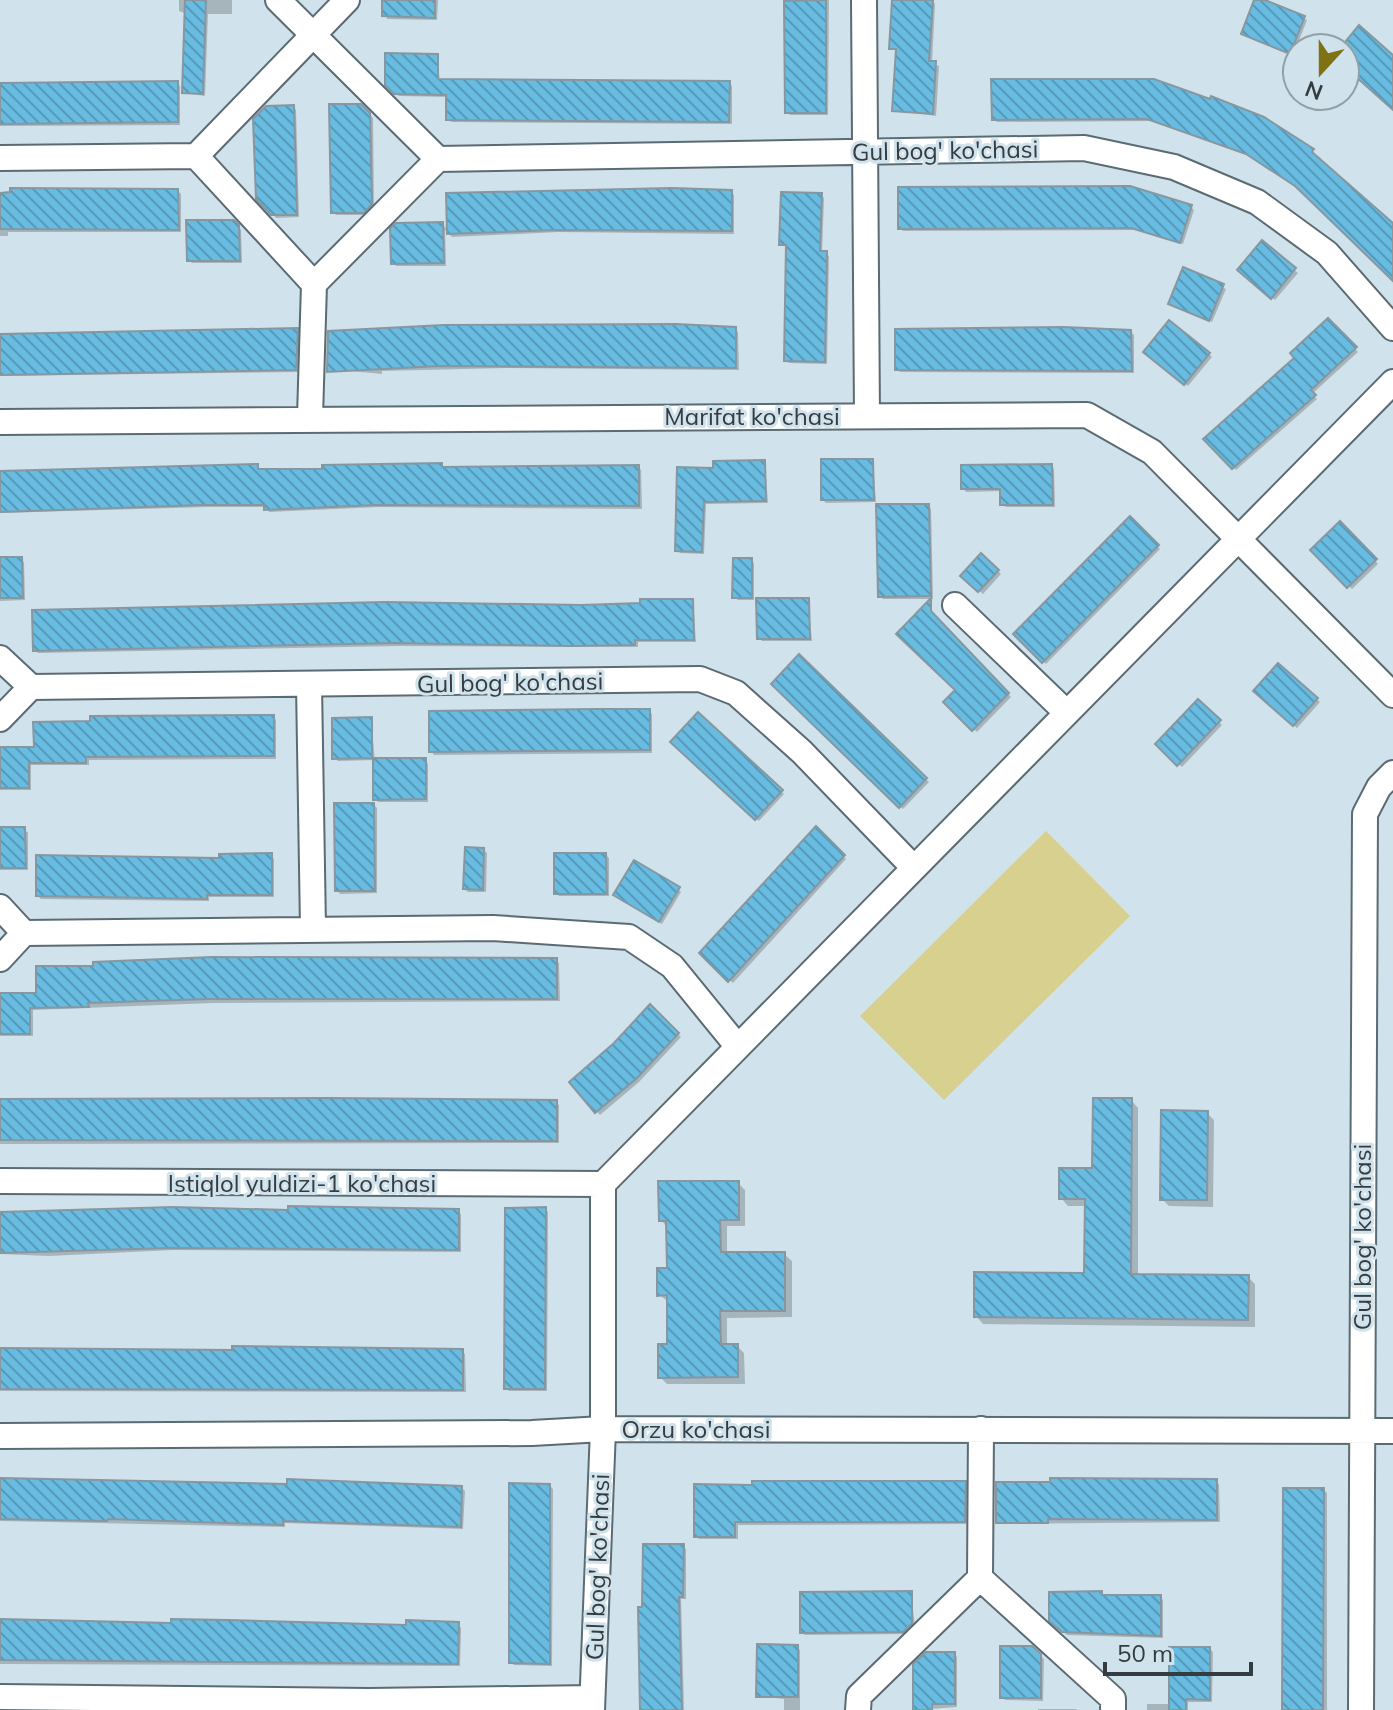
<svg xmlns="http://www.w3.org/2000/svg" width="1393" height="1710" font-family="Mulish,sans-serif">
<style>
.green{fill:#d8d08f}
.shadow{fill:#0003}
.building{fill:url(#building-back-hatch);stroke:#8797a0;stroke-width:2}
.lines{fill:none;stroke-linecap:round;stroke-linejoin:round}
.street-casing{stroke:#5b6b73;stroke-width:28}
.street{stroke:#fff;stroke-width:24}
.labels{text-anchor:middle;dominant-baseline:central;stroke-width:6;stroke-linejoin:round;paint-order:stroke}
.street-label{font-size:24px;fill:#353c40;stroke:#d0e2eb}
</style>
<defs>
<pattern id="building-back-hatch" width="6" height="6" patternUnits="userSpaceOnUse" patternTransform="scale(2)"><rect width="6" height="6" fill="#69bce1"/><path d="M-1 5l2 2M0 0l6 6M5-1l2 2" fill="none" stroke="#579ab8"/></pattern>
</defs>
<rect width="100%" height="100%" fill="#d0e2eb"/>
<!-- green -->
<path class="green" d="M1046,831L1130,916L944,1100L860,1016Z"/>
<!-- shadow -->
<path class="shadow" d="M179,0H232V14H208L205,96L184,93L187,14L179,11Z
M384,0H438L437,20L387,19Z
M787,0H829L828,115H790L787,112Z
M892,0H931L935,4L932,63L939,66L936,116L894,110L898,51L891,48Z
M1256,0L1307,20L1293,56L1243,34Z
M437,56L440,81L729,83L732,86V124L451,122L448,97L399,96L387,84Z
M1153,81L1312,151L1393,226V279L1299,190L1251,156L1152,121L997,122L994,119Z
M177,83L180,86V125L0,126V84Z
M361,106L373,118L374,208L367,215H336L333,212Z
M293,107L296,110L299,217L276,218L258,198Z
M178,191L181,194V232H8V236H0V195Z
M731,192L734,195V234L559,232L452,237L445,230L446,266H396L393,263L442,224L449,231Z
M821,195L824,198L822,253L829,256L827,364L789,363L786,360L788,247L781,244Z
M1191,207L1194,210L1183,244L1136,230L903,231L900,228Z
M234,222L241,230L242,263H192L189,260Z
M1263,243L1298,273L1275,300L1240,270Z
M1184,270L1226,289L1212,322L1174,306Z
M1328,320L1358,352L1312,394L1317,399L1236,470L1206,439L1297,358Z
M735,329L738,332L739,370L506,368L382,371V374L329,369Z
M297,330L300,333L299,372L0,376V335Z
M1131,332L1134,335V373L900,372L897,369Z
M1209,354L1212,357L1188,386L1149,355Z
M873,461L876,502L826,503L823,500Z
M765,462L768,503L706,504L704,554L680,553L677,550L715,470Z
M258,466L261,471L389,466L638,467L641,470L642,509L379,507L269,512L266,507H207L0,513V471Z
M1051,466L1054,469L1055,507H1005L1002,491L966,492L963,488Z
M928,506L931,509L933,599H883L880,596Z
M1130,519L1160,549L1046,664L1015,634Z
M1340,524L1378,564L1352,589L1313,550Z
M981,556L1001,574L983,594L963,576Z
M0,559L24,562L25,600L0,601Z
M751,560L754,563V600H738L734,597Z
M808,600L812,641H762L759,638Z
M693,601L696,642H638V647L399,646L38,653L35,650Z
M931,601L933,616L1011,697L977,732L946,702L958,690L899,634Z
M799,657L929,782L903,809L773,684Z
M1278,666L1320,702L1297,728L1256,691Z
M1198,702L1222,725L1182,767L1158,744Z
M649,711L652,714V753L434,755L431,751Z
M698,715L784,794L759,821L672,742Z
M273,717L276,720V759L89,760V765H31V790H0V749H36Z
M371,720L375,760H425L428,764V802H378L375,799V760L338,761L334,758Z
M374,805L377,808V893L340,894L337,890Z
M0,829L28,832V870H0Z
M816,829L846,859L733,983L702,953Z
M484,850L487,853L486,892H468L465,889Z
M271,855L274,859V897H209V901L41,899L38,896L221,860Z
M606,855L609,858V896H559L556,893Z
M678,889L681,892L662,924L618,898Z
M556,960L559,963L560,1001L212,1003L33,1010V1036H0V995Z
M650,1007L681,1037L639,1082L600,1115L571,1082L616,1045Z
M1131,1100L1138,1108V1276L1248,1277L1255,1284V1327L983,1324L976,1316L1086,1275L1087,1206H1068L1061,1198L1094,1170Z
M556,1102L559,1105V1143L0,1144V1103Z
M1207,1113L1214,1120L1213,1207L1169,1206L1162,1199Z
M738,1183L745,1190V1226H727V1254H784L792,1261V1317L727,1318V1346H737L744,1353L745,1384H667L660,1377L669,1346V1302L659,1295L669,1270L668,1228L661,1220Z
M173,1209L458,1211L461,1214V1252L173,1250L49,1256L0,1254V1214Z
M545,1209L548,1212L547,1391H509L506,1388Z
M0,1350L462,1351L465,1354L466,1392L0,1391Z
M119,1480L462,1488L465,1491L463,1529L285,1523V1527L0,1521V1486L119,1483Z
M1216,1481L1219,1484L1220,1522L1001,1524L998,1521Z
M965,1483L968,1486V1524L738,1525V1539H699L696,1536V1486Z
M550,1486L553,1489L552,1666L514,1665L511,1662Z
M1324,1490L1327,1493V1710H1284Z
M683,1546L686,1549V1599H681L684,1710H642Z
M911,1593L915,1626L906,1634L805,1635L802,1632Z
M1160,1597L1163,1600V1638L1067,1635L1051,1620Z
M0,1623L408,1627L458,1624L461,1628L460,1666L0,1664Z
M797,1647L800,1650V1710H784V1699L758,1696Z
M1031,1648L1044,1659L1043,1701L1005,1700L1002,1697Z
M1210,1649L1213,1652L1212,1702H1188V1710H1147V1704H1171Z
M954,1654L957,1657V1707L915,1710Z
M1038,1709H1076L1077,1710H1038Z"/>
<!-- building -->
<path class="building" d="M185,0H206L203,94L182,93Z
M382,0H435V18L382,16Z
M826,0V113H785L784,1Z
M892,0H933L929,61H936L933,114L892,111L896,49H889Z
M1254,0H1265L1305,16L1290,54L1241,34Z
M1359,25L1393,55V110L1345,67V42Z
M385,53L438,54V79L730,81L729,122L446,120V95L394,94L385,85Z
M991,79H1154L1210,99L1211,96L1264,117L1314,149L1312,152L1393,223V281L1295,186L1246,154L1147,119L992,120Z
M178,81V122L0,124V83Z
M329,104H361L370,113L372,204L364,213H331Z
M294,105L297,215H271L256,199L253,119L266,106Z
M1130,186L1192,205L1180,243L1131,228L898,229V187Z
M10,188L178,189L179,230L0,229V193L10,192Z
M672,188L732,190V231L555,230L447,234L446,193Z
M781,192L822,193L820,251H827L825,362L784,361L786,245H779Z
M186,220H234L239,225L240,261H187Z
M443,222L444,263L391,264L390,228L396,223Z
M1262,240L1296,268L1271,299L1237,270Z
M1183,267L1224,284L1209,321L1168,304Z
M1328,318L1357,347L1311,390L1316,395L1232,469L1203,439L1294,358L1290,353Z
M1169,320L1210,353L1184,385L1143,352Z
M676,324L736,327V368L440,366L327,372L328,331L444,325Z
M1063,327L1131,330L1132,371L895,370V329Z
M298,328L296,370L0,375V334Z
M821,459H873L874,500H821Z
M765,460L766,501L704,502L702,552L675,551L677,467L713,468V461Z
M442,463V467L639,465V506L375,505L264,510V505H202L0,512V471L258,464V469H322V465Z
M1052,464L1053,505H1000V489H961V465Z
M876,504H929L931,596L878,597Z
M1130,516L1159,545L1042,663L1013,634Z
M1340,521L1377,559L1347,588L1310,550Z
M981,553L999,570L978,592L960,576Z
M0,557H22L23,598H0Z
M733,558H752V598H732Z
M756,598H809L810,639H757Z
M931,598V611L1009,693L972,731L943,702L955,690L896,634Z
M640,599H693L694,640H635V645L570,646L395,643L33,651L32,610L385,602L582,605L640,603Z
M799,654L927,778L899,808L771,684Z
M1278,663L1318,698L1293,726L1253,691Z
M1198,699L1221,720L1177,766L1155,744Z
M597,709H650V750L429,752V711Z
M698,712L783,790L755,820L670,742Z
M274,715V756L86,757V763H29V788H0V747H34L33,722L90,721V716Z
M372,717V758L332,759V718Z
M373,758H426V799L373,800Z
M334,803H374L375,891H335Z
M816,826L845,855L728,982L699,953Z
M0,827H25L26,868H0Z
M465,847L484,848L483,890L463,889Z
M272,853V895H207V899L36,896V855L219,858V854Z
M554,853H606L607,894H554Z
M634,860L680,887L659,922L613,895Z
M212,957L557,958V999H208L88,1003L89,1007L30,1008V1034H0V993H36V966H93V962Z
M650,1004L679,1033L636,1079L595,1113L569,1082L614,1043Z
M329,1098L557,1100V1141L0,1140V1099Z
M1093,1098H1132L1131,1274L1249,1275L1248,1320L974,1317V1272L1084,1273L1085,1199H1059V1168H1092Z
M1161,1110L1208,1111L1207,1200H1160Z
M658,1181H739V1220H720L721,1252H785V1311H720L721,1344H738V1377L658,1378V1344H667V1295L657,1296V1268H667L666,1221H659Z
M288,1206L459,1209V1250L169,1248L0,1253V1212L173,1207L288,1210Z
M546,1207L545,1389H504L505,1208Z
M232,1346L463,1349V1390L0,1389V1348L232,1350Z
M0,1478L287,1484V1479L462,1486L461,1527L283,1521V1525L108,1519L107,1521L0,1519Z
M1050,1478L1217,1479V1520L1048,1519V1523H996V1482H1050Z
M752,1481H966L965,1522H735V1537H694V1484L752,1485Z
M509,1483L550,1484V1664L509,1663Z
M1283,1488H1324L1323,1710H1282Z
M643,1544H684L683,1597H679L682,1710H640L638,1607H642Z
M912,1591V1623L903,1632L800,1633V1592Z
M1102,1591V1595H1161V1636L1062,1632L1049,1621V1592Z
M0,1619L171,1623V1619L228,1620L406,1625V1620L459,1622L458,1664L0,1660Z
M757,1644L798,1645V1697H756Z
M1000,1646H1032L1041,1654V1698H1000Z
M1169,1647H1210V1700L1186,1699V1710H1169Z
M926,1652H955V1704H932V1710H913V1664Z"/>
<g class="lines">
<!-- street casing -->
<g class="street-casing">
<path id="street" d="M278,0L438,159
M864,0L867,416
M196,156L347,0
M196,156L314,284
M0,158L196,156
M438,159L1084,148L1174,167L1257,202L1327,253L1393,328
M310,417L314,284L438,159
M0,422L1087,415L1152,452L1393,695
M955,605L1067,713
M0,658L31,687
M309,685L313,928
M31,687L700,679L736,693L802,752L914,868
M0,719L31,687
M0,907L24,933
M24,933L493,928L629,937L672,966L738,1047
M0,959L24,933
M0,1181L603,1184
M0,1436L532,1433L603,1429L1393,1431
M980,1578L1113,1699V1710
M0,1697L369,1701L592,1698
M592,1710L603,1429V1184L1393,382
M858,1710L859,1696L980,1578L981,1429
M1361,1710L1365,814L1379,787L1393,773"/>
</g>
<!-- street -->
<use href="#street" class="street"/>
</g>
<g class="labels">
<!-- street labels -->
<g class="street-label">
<text transform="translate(945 150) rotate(-1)">Gul bog' ko'chasi</text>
<text x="752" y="416">Marifat ko'chasi</text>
<text transform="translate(510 682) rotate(-1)">Gul bog' ko'chasi</text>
<text x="302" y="1183">Istiqlol yuldizi-1 ko'chasi</text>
<text transform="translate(1362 1237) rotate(-90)">Gul bog' ko'chasi</text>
<text x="696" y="1429">Orzu ko'chasi</text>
<text transform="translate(597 1567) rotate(-88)">Gul bog' ko'chasi</text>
</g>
</g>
<!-- north arrow -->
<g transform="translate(1321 72) rotate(201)"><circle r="38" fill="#d0e2eb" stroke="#92a0a7" stroke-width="2"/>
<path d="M0-6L14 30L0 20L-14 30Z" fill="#7e7214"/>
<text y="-12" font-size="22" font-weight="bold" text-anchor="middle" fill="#353c40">N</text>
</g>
<!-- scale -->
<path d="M1105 1662v12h146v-12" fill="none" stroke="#353c40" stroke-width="4"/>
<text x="1117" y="1662" font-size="24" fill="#353c40" stroke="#d0e2eb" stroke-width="6" paint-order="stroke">50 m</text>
</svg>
